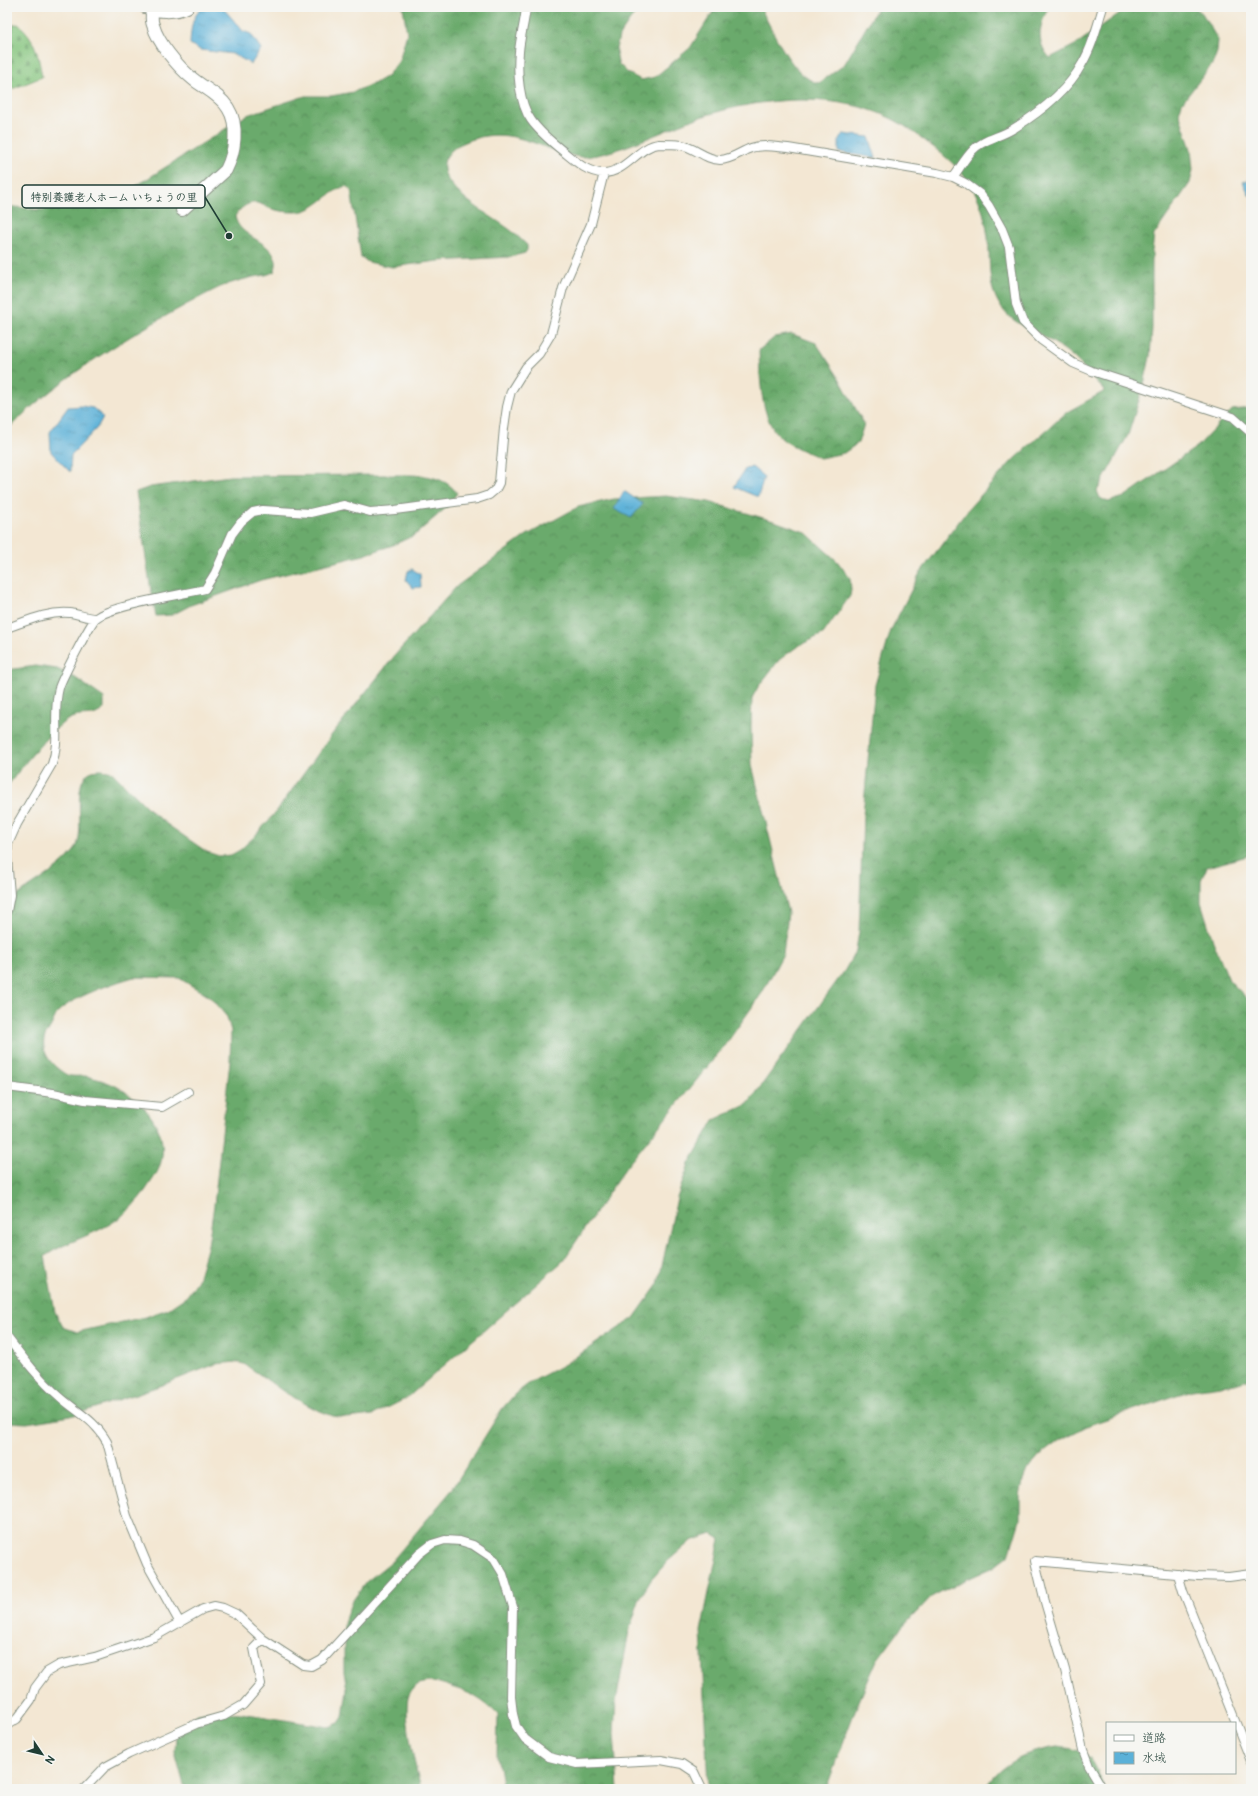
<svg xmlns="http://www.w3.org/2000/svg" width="1258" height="1796" font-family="Pangolin,'Klee One',sans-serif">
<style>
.forest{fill:url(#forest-crowns);stroke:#457450;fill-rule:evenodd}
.cemetery{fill:url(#cemetery-stones);stroke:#528158}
.water{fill:url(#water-ripples);stroke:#3d7786}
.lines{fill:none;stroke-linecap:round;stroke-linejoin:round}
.street-casing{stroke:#899284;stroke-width:10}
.secondary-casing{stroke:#899284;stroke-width:14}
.street{stroke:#fff;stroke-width:8}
.secondary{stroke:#fff;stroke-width:12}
.leader{fill:none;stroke:#1f3d34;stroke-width:1.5}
.callout-dot{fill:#1f3d34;stroke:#f6f6f2;stroke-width:1.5}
.callout{fill:#f6f6f2;stroke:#1f3d34;stroke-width:1.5}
.callout-label{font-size:11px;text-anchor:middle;font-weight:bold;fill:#1f3d34}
</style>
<defs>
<pattern id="forest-crowns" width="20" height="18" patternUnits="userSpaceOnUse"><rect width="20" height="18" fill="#6baa6c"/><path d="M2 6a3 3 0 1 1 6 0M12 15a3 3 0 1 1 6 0" fill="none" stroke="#578c5a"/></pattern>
<pattern id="cemetery-stones" width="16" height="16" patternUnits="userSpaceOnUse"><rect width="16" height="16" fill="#84c57d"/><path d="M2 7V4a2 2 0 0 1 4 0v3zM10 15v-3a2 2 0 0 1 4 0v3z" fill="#6ba167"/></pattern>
<pattern id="water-ripples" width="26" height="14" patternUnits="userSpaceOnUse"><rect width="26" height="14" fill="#5bb1d8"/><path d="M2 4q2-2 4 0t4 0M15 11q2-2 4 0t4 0" fill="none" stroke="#4b91b0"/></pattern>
</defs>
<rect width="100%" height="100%" fill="#f6f6f2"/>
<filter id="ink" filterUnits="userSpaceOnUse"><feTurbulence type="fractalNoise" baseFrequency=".025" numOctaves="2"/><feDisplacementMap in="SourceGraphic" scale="8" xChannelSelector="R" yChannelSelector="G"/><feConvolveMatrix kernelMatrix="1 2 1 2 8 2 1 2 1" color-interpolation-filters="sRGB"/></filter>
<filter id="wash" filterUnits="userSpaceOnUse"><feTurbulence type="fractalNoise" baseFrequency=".012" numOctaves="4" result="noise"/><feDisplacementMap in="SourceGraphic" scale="16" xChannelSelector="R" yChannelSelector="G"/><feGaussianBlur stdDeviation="0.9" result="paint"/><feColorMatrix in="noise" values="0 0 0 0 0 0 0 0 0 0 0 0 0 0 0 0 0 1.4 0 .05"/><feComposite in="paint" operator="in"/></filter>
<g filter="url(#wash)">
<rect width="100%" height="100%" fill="#f3e7d3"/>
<!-- forest -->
<path class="forest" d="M403,7H642L630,20L619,36L616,49L618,63L628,73L641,80L655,77L690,48L716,7H760C772,29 793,79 819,83L844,65L878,7H1049C1039,26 1035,41 1050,58L1075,45L1120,13L1133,7H1194L1202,13L1218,40L1217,52L1213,63L1182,103L1179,113L1191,149L1193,170L1190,183L1154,235L1152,251V328L1150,357L1144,384L1128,435L1097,491L1100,498L1108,502L1124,497L1198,446L1232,410L1251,408V855L1207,867L1201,880V902L1213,941L1229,980L1251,1002V1379L1235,1384L1192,1390L1089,1425L1060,1440L1039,1456L1027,1470L1023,1480L1020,1497V1519L1009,1555L994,1567L950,1587L931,1597L898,1632L877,1660L856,1708L826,1789H708L701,1631L720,1539L712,1534L691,1541L668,1561L651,1580L640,1598L629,1631L616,1702L614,1733L618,1789H503L497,1756L498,1715C484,1700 469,1692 449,1686C436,1681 416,1678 409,1695C402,1711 416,1771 421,1789H185L175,1752L176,1734L181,1726L198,1713L209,1711L241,1713L329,1727L339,1723L343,1717L347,1689L344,1672V1622L351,1603L366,1582L392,1561L451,1491L502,1409L515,1394L531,1382L565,1364L634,1318L658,1284L677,1198L689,1164L714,1120L748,1104L845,970L856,950L859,932L863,814L875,685L891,630L920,573L970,507L1014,459L1067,412L1105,391C1094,380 1084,366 1072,356C1064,349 1053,342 1044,337C1029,327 1011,323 1001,307C986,284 991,263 988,237C982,191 964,170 928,143C918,135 907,127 896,121C835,88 747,98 684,123C657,134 612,155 584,157C573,157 561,152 551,149C519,137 496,128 463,143C455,146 445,155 444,163C439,189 492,216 509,229C516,234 521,240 527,245V250L525,253L509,257L438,261L392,267L368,262L361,257L351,190L346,186C328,191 315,213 294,212C286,212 277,211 269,208C266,207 264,205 261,204C250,200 241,207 235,216C238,238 272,240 276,261C277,264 275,268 275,271C265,277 260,275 249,278C237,281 223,285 212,291C143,327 62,374 7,430V206L41,210L94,206L122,195L247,115L305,96H331L353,92L375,83L387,76L399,61L407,33Z
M792,334L816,343L838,376L864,424L858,443L844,453L820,458C809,453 790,446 781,438C760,420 760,377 759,350L775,337Z
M382,475C407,476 440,470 457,493L448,506L415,535L393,545L364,555L261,580L191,605L172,615L156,616L152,598L136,492L150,487L230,476Z
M666,496L709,502L777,522L805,532L837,561L850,578L851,590L850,596L823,634L798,646L779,660L758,687L752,698L751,726L752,765L788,913L783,954L762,993L726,1044L626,1167L563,1261L407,1398L373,1415L347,1418L333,1416L315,1409L284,1392L259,1374L244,1364L236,1362L216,1364L162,1385L71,1416L27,1423L7,1422V904C28,885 56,874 74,851C91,830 59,757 112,772L153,813L168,825L207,852L219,856L231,855L240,850L254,837L276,812L333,733L396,654L457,586L527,535L578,507L614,499ZM134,977L179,978L210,997L227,1017L231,1031L230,1061L214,1205L208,1245L198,1280L187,1296L168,1309L145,1317L77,1332L63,1327L55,1312L45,1256C67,1241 95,1235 118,1219C128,1212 138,1200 145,1191C150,1183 156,1176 159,1168C173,1133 143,1100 114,1085C105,1081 95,1078 85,1076C79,1076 73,1077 67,1075C55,1068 41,1055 44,1039C45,1035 49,1030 51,1026C53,1022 55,1016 58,1012C71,998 115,982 134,977Z
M36,666L57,669L74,677L104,698V709C101,711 97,714 93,715C86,716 77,715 69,719C53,727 18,771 7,787V670Z
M1057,1747C1064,1748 1073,1748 1079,1751C1094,1756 1100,1775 1103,1789H984C1004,1760 1023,1753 1057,1747Z"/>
<!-- cemetery -->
<path class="cemetery" d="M7,17L11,25L18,24C36,39 38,55 42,77L12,89L7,78Z"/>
<!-- water -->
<path class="water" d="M205,7H222L243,31L251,34L261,49L251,64L233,54L200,50L190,44C191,30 191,14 205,7Z
M843,134L869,137L876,158L839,152V140Z
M1251,179V196H1250L1243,182Z
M82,406L93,408L103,417L97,428L71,455L70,472L51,452L50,432L68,407Z
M752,467L764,477L758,497L734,487L745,469Z
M624,491L643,504L631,518L614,509Z
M412,569L420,574L421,587L413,588L406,580L408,571Z"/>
</g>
<g filter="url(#ink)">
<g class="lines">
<!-- street casing -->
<g class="street-casing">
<path id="street" d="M526,7C525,22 520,37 519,52C517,72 519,103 531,120C538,130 554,144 564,152C575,161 588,173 603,173C626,173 638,146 659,144C666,144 675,144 681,145C694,147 706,160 720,160C731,160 742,151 751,148C762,144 776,147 788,148L937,173L953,177L965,183L980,194L989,206L1002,229L1009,247L1016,304L1023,322L1041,340L1073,363L1092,371L1233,417L1251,433
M953,177C960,168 965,158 973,150C983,139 1001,137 1013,129C1039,113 1067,92 1082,64C1092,47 1097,27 1103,7
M7,628C27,621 48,611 70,613C79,614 86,618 95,618
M7,911L10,895L7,857L8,844L17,824L52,764C61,739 52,713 59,688C61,680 91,622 96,618C109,606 184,594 205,589L215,573L232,534L241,522L253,512L263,510L310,513L344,505L370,512L395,510L477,499L489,495L496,489L499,483L504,428L507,407L511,391L526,367L539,354L551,334L563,288L591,224L604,173
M7,1087L53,1093L85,1100L162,1107L188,1092
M7,1337C23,1358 40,1380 60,1397C78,1413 95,1420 107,1442L127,1516L147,1564L180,1623
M1178,1574L1183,1591L1251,1761
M7,1725L17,1719L31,1700L35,1688L47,1672L59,1665L95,1657L154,1637L203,1609L214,1606L223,1608L236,1614L263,1639L303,1665L311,1666L322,1660L419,1554L432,1544L445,1540L460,1541L473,1545L494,1559L503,1574L513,1607L511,1697L513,1714L516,1726L525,1739L549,1757L577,1764L661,1760L682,1764L694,1772L702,1789
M84,1789L105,1767L129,1754L196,1724L224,1716L243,1705L261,1684L254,1648L263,1639
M1103,1789L1089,1766L1083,1750L1065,1670L1045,1602L1035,1561L1198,1576L1229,1577L1251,1574"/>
</g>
<!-- secondary casing -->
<g class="secondary-casing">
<path id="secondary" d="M145,7C158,12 175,13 187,7
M152,10C152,14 151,21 153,25C158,43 178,67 193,79C204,88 220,95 228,108C239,125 235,152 226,170L182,210"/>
</g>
<!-- street -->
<use href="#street" class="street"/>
<!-- secondary -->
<use href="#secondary" class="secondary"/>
</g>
</g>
<!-- callouts -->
<path class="leader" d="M229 236L205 197"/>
<circle class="callout-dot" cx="229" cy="236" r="4"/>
<rect class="callout" x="22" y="185" width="183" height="23" rx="4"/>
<g class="callout-label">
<text x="114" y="201">特別養護老人ホーム いちょうの里</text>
</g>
<!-- margin -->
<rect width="1258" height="1796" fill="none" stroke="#f6f6f2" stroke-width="24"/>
<!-- legend -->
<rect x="1106" y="1722" width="130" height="52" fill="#f6f6f2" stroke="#a0aca6"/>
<rect x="1114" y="1735" width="20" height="6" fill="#ffffff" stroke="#a0aca6"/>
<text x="1142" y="1742" font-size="12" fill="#1f3d34">道路</text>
<rect x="1114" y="1752" width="20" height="12" fill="url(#water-ripples)" stroke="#a0aca6"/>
<text x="1142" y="1762" font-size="12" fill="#1f3d34">水域</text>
<!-- north arrow -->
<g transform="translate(42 1754) rotate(125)" stroke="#f6f6f2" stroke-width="3" paint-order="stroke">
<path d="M0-3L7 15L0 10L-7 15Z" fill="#1f3d34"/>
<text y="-6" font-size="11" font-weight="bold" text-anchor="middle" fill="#1f3d34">N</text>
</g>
</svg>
